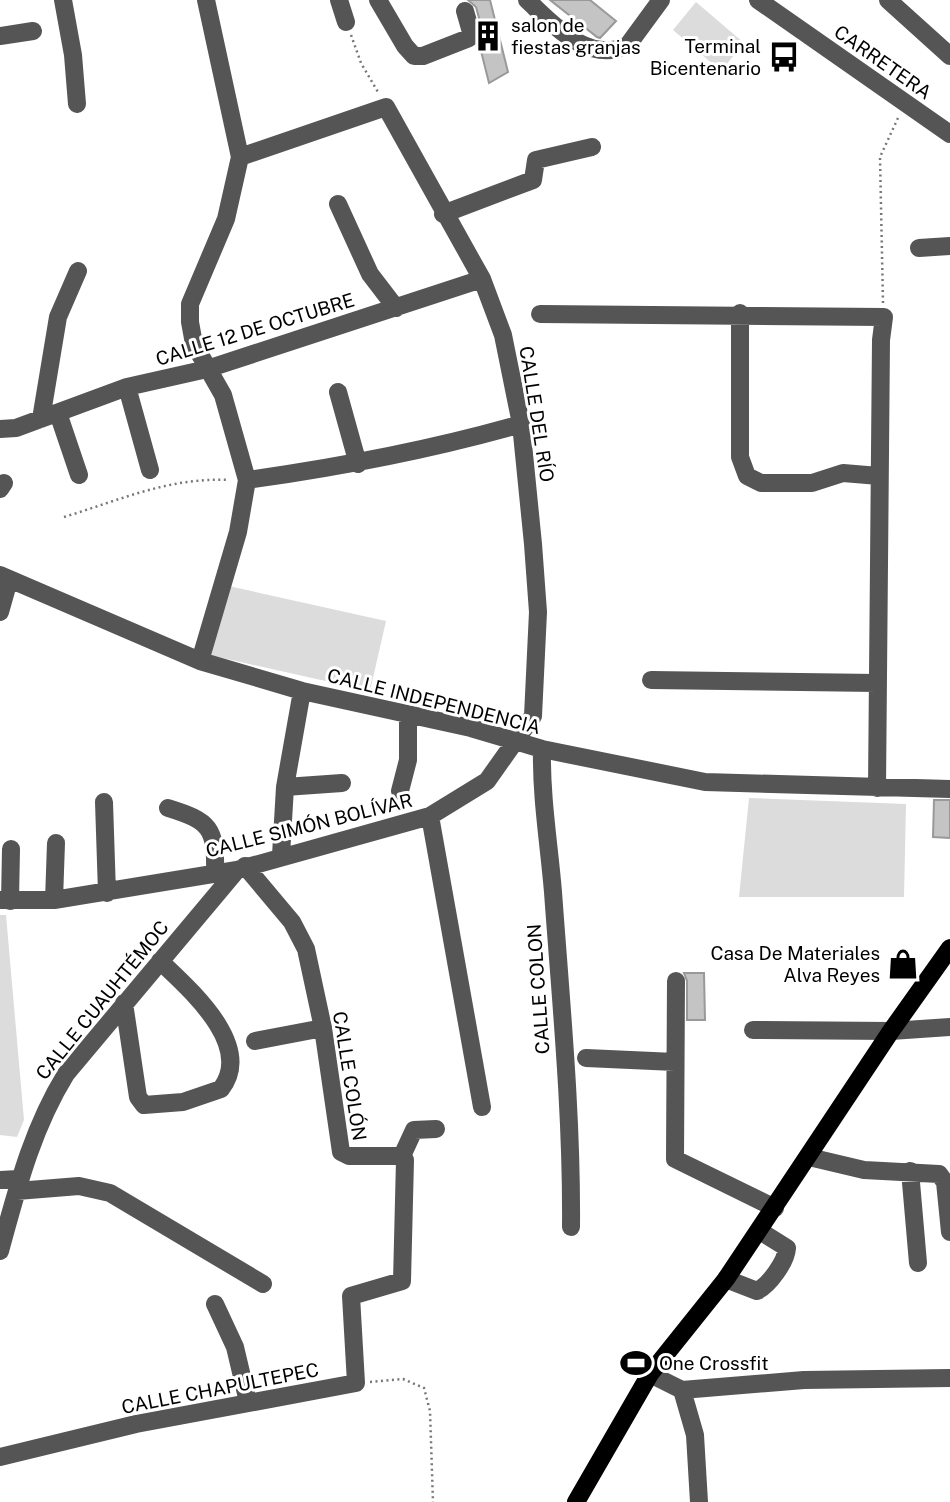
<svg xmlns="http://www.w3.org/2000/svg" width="950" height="1502" font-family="'Public Sans',sans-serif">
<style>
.green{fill:#dcdcdc}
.building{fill:#c4c4c4;stroke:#999;stroke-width:2}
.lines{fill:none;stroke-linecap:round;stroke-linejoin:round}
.path{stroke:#777;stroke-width:2.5;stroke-dasharray:2 3.5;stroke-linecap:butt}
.minor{stroke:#555;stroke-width:18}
.major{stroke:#000;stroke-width:18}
.labels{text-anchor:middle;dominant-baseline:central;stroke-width:6;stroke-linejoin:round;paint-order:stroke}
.poi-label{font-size:19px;fill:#000;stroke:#fff;text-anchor:start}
.street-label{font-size:19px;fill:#000;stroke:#fff}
</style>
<rect width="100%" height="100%" fill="#fff"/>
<!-- green -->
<path class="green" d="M696,2L744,43L721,71L673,30Z
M224,585L386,621L370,691L209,655Z
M749,798L906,804L904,897H739Z
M0,915H6L24,1120L17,1137L0,1135Z"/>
<!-- building -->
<path class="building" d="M468,0H490L508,72L489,83L479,43L482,29L476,7Z
M550,0H590L616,21L600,38L597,37Z
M934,800H950V838L933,837Z
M684,973H704L705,1020H687V981Z"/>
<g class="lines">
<!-- path -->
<path class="path" d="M351,35L361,63L378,92
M883,303L880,157L898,118
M64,517C120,500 170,477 229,480
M370,1382L403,1379L424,1388L430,1411L433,1502"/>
<!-- minor -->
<path class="minor" d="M63,0L73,55L77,104
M339,0L346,22
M378,0L405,46L414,56H423L469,38L471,32L465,11
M527,0C553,24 588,65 628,45L661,0
M758,0L950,134
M888,0L950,56
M0,36L33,31
M338,204L370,274L396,308
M443,214L533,180L536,160L592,147
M919,248L950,246
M740,313V457L747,476L761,483H812L843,473L879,476
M540,314L884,317L881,340L877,788
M127,387L150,470
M338,392L358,464
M58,413L79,475
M41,419L58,317L78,271
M0,429L16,428L127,387L207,369L482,279
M247,480C340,467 430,450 521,424
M0,489L4,483
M0,575L200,661L302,691L471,728L542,749L705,782L950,789
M0,612L9,580
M200,661L238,532L247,480L223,395L194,344L190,322V304L226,219L240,157L206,0
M651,680L877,683
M542,749C541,797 549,844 553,892C561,1003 572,1115 571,1227
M285,787L342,783
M400,791L408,760V716
M104,802L107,893
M168,808C210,821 216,828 215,872
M430,816L482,1107
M281,855L285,787L302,691
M0,900H54L237,870L430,816L487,781L533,716L538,612L533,544L521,424L503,335L482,279L386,107L240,157
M54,900L56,843
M10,901L11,849
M676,981L675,1159L775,1208
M124,1003L138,1097L144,1105L183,1102L221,1089C255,1045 188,988 160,961
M753,1030L891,1031L950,1027
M255,1041L323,1028
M586,1058L675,1062
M402,1156L414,1130L436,1129
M809,1157L864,1170L939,1174L945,1182L950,1232
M910,1171L918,1263
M0,1180L18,1179
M17,1191L79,1186L110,1193L263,1284
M0,1251C17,1189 32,1129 66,1074L237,870
M726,1279L757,1291C769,1285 786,1262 787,1248L760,1231
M215,1304L235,1347L248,1402
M650,1374L682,1390L695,1435L699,1502
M682,1390L804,1380L950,1378
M0,1457L136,1424L356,1383L351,1296L402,1281L405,1160L399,1156H349L341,1152L323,1028L306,949L292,922L245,866"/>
<!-- major -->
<path class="major" d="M576,1502L650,1374L726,1279L891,1031L950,948"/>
</g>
<!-- icons -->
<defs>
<g id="building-bare" transform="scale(2.415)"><path d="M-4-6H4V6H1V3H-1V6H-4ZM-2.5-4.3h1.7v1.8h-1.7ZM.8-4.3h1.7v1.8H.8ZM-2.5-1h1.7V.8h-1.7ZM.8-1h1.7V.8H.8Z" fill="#000" stroke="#fff" stroke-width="2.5" paint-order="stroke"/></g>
<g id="bus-bare" transform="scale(2.415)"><path d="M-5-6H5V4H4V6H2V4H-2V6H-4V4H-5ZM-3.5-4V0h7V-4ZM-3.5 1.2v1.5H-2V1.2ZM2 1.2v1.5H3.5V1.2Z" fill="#000" stroke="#fff" stroke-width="2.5" paint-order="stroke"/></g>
<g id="shop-bare" transform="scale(2.415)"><path d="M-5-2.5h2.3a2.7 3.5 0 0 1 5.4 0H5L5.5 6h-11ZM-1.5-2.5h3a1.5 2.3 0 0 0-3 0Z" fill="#000" stroke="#fff" stroke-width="2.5" paint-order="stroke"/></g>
<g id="stadium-bare" transform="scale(2.415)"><path d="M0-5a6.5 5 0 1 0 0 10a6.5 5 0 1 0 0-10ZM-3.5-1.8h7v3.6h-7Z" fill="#000" stroke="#fff" stroke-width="2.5" paint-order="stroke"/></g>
</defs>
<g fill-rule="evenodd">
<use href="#building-bare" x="488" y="36"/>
<use href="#bus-bare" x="784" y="57"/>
<use href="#shop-bare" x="903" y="964"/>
<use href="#stadium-bare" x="636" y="1363"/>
</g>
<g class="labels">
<!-- poi labels -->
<g class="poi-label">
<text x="511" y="25">salon de<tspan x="511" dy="22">fiestas granjas</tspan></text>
<text x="761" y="46" text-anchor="end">Terminal<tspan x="761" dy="22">Bicentenario</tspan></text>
<text x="880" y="953" text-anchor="end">Casa De Materiales<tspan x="880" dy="22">Alva Reyes</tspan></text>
<text x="659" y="1363">One Crossfit</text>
</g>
<!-- street labels -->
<g class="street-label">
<text transform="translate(883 62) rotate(35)">CARRETERA</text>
<text transform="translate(255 329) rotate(-17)">CALLE 12 DE OCTUBRE</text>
<text transform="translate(537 414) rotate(81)">CALLE DEL RÍO</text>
<text transform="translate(434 701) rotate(14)">CALLE INDEPENDENCIA</text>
<text transform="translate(309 825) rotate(-14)">CALLE SIMÓN BOLÍVAR</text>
<text transform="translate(538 989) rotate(-94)">CALLE COLON</text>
<text transform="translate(102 1000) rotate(-51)">CALLE CUAUHTÉMOC</text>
<text transform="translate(350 1076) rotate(81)">CALLE COLÓN</text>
<text transform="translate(220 1388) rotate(-11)">CALLE CHAPULTEPEC</text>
</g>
</g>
</svg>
